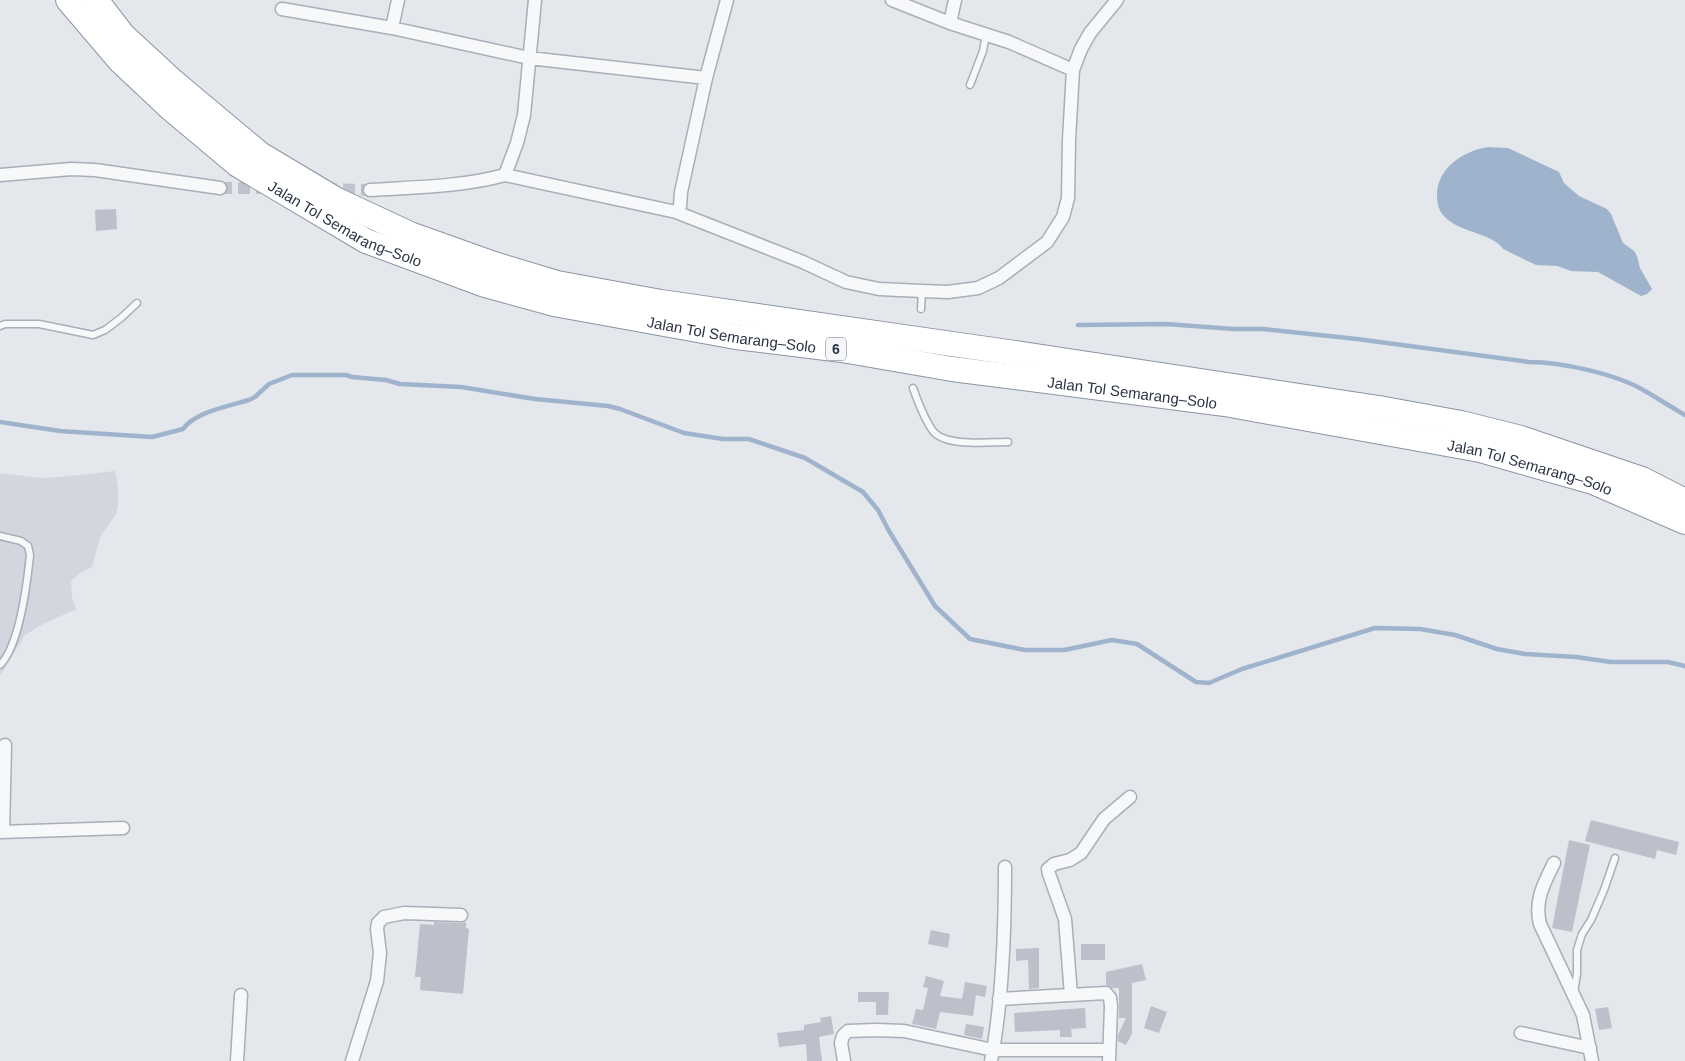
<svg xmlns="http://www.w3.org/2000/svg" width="1685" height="1061" font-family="Arial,sans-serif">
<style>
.built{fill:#d2d6de}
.water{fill:#9fb4cc}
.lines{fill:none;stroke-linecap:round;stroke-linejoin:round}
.stream{stroke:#9fb4cc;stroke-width:4.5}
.building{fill:#bbc0ca}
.street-tunnel{stroke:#bfc3cb;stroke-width:12;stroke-dasharray:12 6;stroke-linecap:butt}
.lane-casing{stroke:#a9aeb7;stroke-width:9}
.street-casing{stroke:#a9aeb7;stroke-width:15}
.highway-casing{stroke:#8b94a3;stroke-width:26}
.lane{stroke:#f7f8fa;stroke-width:6}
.street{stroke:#f7f8fa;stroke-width:12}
.highway{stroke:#fff;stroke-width:24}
.labels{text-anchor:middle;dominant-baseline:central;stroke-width:4.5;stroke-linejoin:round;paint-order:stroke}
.shield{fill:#f4f6f9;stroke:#676e7b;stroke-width:1}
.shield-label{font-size:14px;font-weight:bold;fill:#2b3445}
.street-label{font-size:15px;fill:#2b3445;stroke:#f4f6f9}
</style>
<rect width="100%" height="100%" fill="#e4e7ec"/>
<!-- built -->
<path class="built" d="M115,471L118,487V506L116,514L100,537L92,567L79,574L71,581L72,597L76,609L43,624L25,635L0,676V473L41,478L61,477Z"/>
<!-- water -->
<path class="water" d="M1488,147L1508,148L1559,172L1564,183L1579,196L1607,209L1611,214L1623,243L1634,251L1637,256L1640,268L1652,289L1647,294L1641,296L1598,272L1571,271L1557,266L1536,265L1503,249C1496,235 1461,232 1447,219C1439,212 1437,205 1437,195C1437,168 1463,151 1488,147Z"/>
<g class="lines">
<!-- stream -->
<path class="stream" d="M1078,325L1166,324L1234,329H1263L1357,339L1529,362C1561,362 1617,374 1645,391C1659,399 1671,407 1685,415
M0,422L60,431L152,437L183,429C195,412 229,406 249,400L255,397L269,384L292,375H346L352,377L386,380L400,384L461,387L535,399L608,406L620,409L684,433L723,439H749L805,458L863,492L878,510L889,531L935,606L970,639L1025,650H1064L1112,640L1137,644L1196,682L1209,683L1242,669L1375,628L1420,629L1455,635L1497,649L1525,654L1576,657L1611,662H1668L1685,666"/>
</g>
<!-- building -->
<path class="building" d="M116,209L117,229L96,231L95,210Z
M1591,820L1679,842L1676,855L1657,850L1655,859L1585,841Z
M1569,840L1590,845L1572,932L1552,928Z
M466,922V928L469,929L463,994L420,990L421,977H415L420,924L434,925V922L461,923Z
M931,930L950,934L948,948L928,944Z
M1081,944H1105V960H1081Z
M1039,948V988L1029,989L1028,960L1016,961V949Z
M1142,964L1146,980L1132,983V1034L1126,1045L1118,1041V1035L1126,1018H1119V988H1112L1106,985V972Z
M926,976L944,981L940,996L962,999L965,982L987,986L985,997L976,995L973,1016L940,1012L936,1029L912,1024L916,1009L923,1010L928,988L923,987Z
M858,992H889L888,1015H876V1002H858Z
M1151,1006L1167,1012L1159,1033L1144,1028Z
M1608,1007L1612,1028L1599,1030L1595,1009Z
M1085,1008L1086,1028L1071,1029L1072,1037H1060V1030L1015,1032L1014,1013Z
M831,1016L834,1034L819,1037L822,1061H807L806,1044L779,1047L777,1033L804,1030V1025L821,1022L820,1018Z
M966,1024L984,1027L982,1039L964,1035Z"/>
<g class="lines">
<!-- street-tunnel -->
<path class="street-tunnel" d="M220,188H270
M325,189L370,190"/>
<!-- lane casing -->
<g class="lane-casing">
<path id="lane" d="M970,85L983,51L986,34
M921,309L922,291
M0,326L5,324H39L93,335L105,330L121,318L137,303
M913,388C918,402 924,419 933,431C945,447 989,442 1008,442
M0,536L21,541L28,546L30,555C27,584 20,645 0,665
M1574,993L1577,974V950L1582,934L1591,920L1604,890L1615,858"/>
</g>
<!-- street casing -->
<g class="street-casing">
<path id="street" d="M892,0L950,23L1009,42L1073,70
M282,9L392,28L529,58L706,78
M950,23L955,0
M392,28L398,0
M0,175L71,169L95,170L220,188
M505,175L676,212L680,206L681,192L706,78L727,0
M370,190C415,187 461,187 505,175L517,143L524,115L535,0
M676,212L803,262L846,282L879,289L922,291L948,292L978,288L999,278L1047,242L1063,217L1068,198L1069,140L1073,70L1081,49L1090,33L1117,0
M0,832L123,828
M3,832L5,745
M1554,863C1544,883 1534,901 1540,924L1583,1015L1592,1061
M1071,995L1065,919L1049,874L1048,869L1054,864L1070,860L1081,853L1104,819L1130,797
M999,999L1106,993L1110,998L1111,1006L1109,1061
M1521,1033L1590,1048
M237,1061L241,995
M352,1061L377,981L380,953L377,929L378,923L384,917L404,913L461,915
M844,1061L841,1043L843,1036L848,1031L876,1030L904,1031L993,1050H1109
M991,1061C1003,1000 1005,930 1005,867"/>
</g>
<!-- highway casing -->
<g class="highway-casing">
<g id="highway">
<path id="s1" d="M68,0L120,61L170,108L238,165L366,241L485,285L554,304L736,337L842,350L952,369L1225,404L1480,450L1593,482L1685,522"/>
<path d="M96,0L123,35L174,82L260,154L337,200L410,234L494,264L557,283L661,302L1008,352L1379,408L1461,423L1521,438L1642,479L1685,501"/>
</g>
</g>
<!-- lane -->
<use href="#lane" class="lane"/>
<!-- street -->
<use href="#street" class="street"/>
<!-- highway -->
<use href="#highway" class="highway"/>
</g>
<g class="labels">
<!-- shield labels -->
<rect class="shield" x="826" y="337.5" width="20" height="23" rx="4"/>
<g class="shield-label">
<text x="836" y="349">6</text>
</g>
<!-- street labels -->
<g class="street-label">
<text stroke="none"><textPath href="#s1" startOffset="360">Jalan Tol Semarang–Solo</textPath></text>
<text stroke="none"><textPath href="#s1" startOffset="765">Jalan Tol Semarang–Solo</textPath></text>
<text stroke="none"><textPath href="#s1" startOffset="1170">Jalan Tol Semarang–Solo</textPath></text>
<text stroke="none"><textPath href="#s1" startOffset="1575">Jalan Tol Semarang–Solo</textPath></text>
</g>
</g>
</svg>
